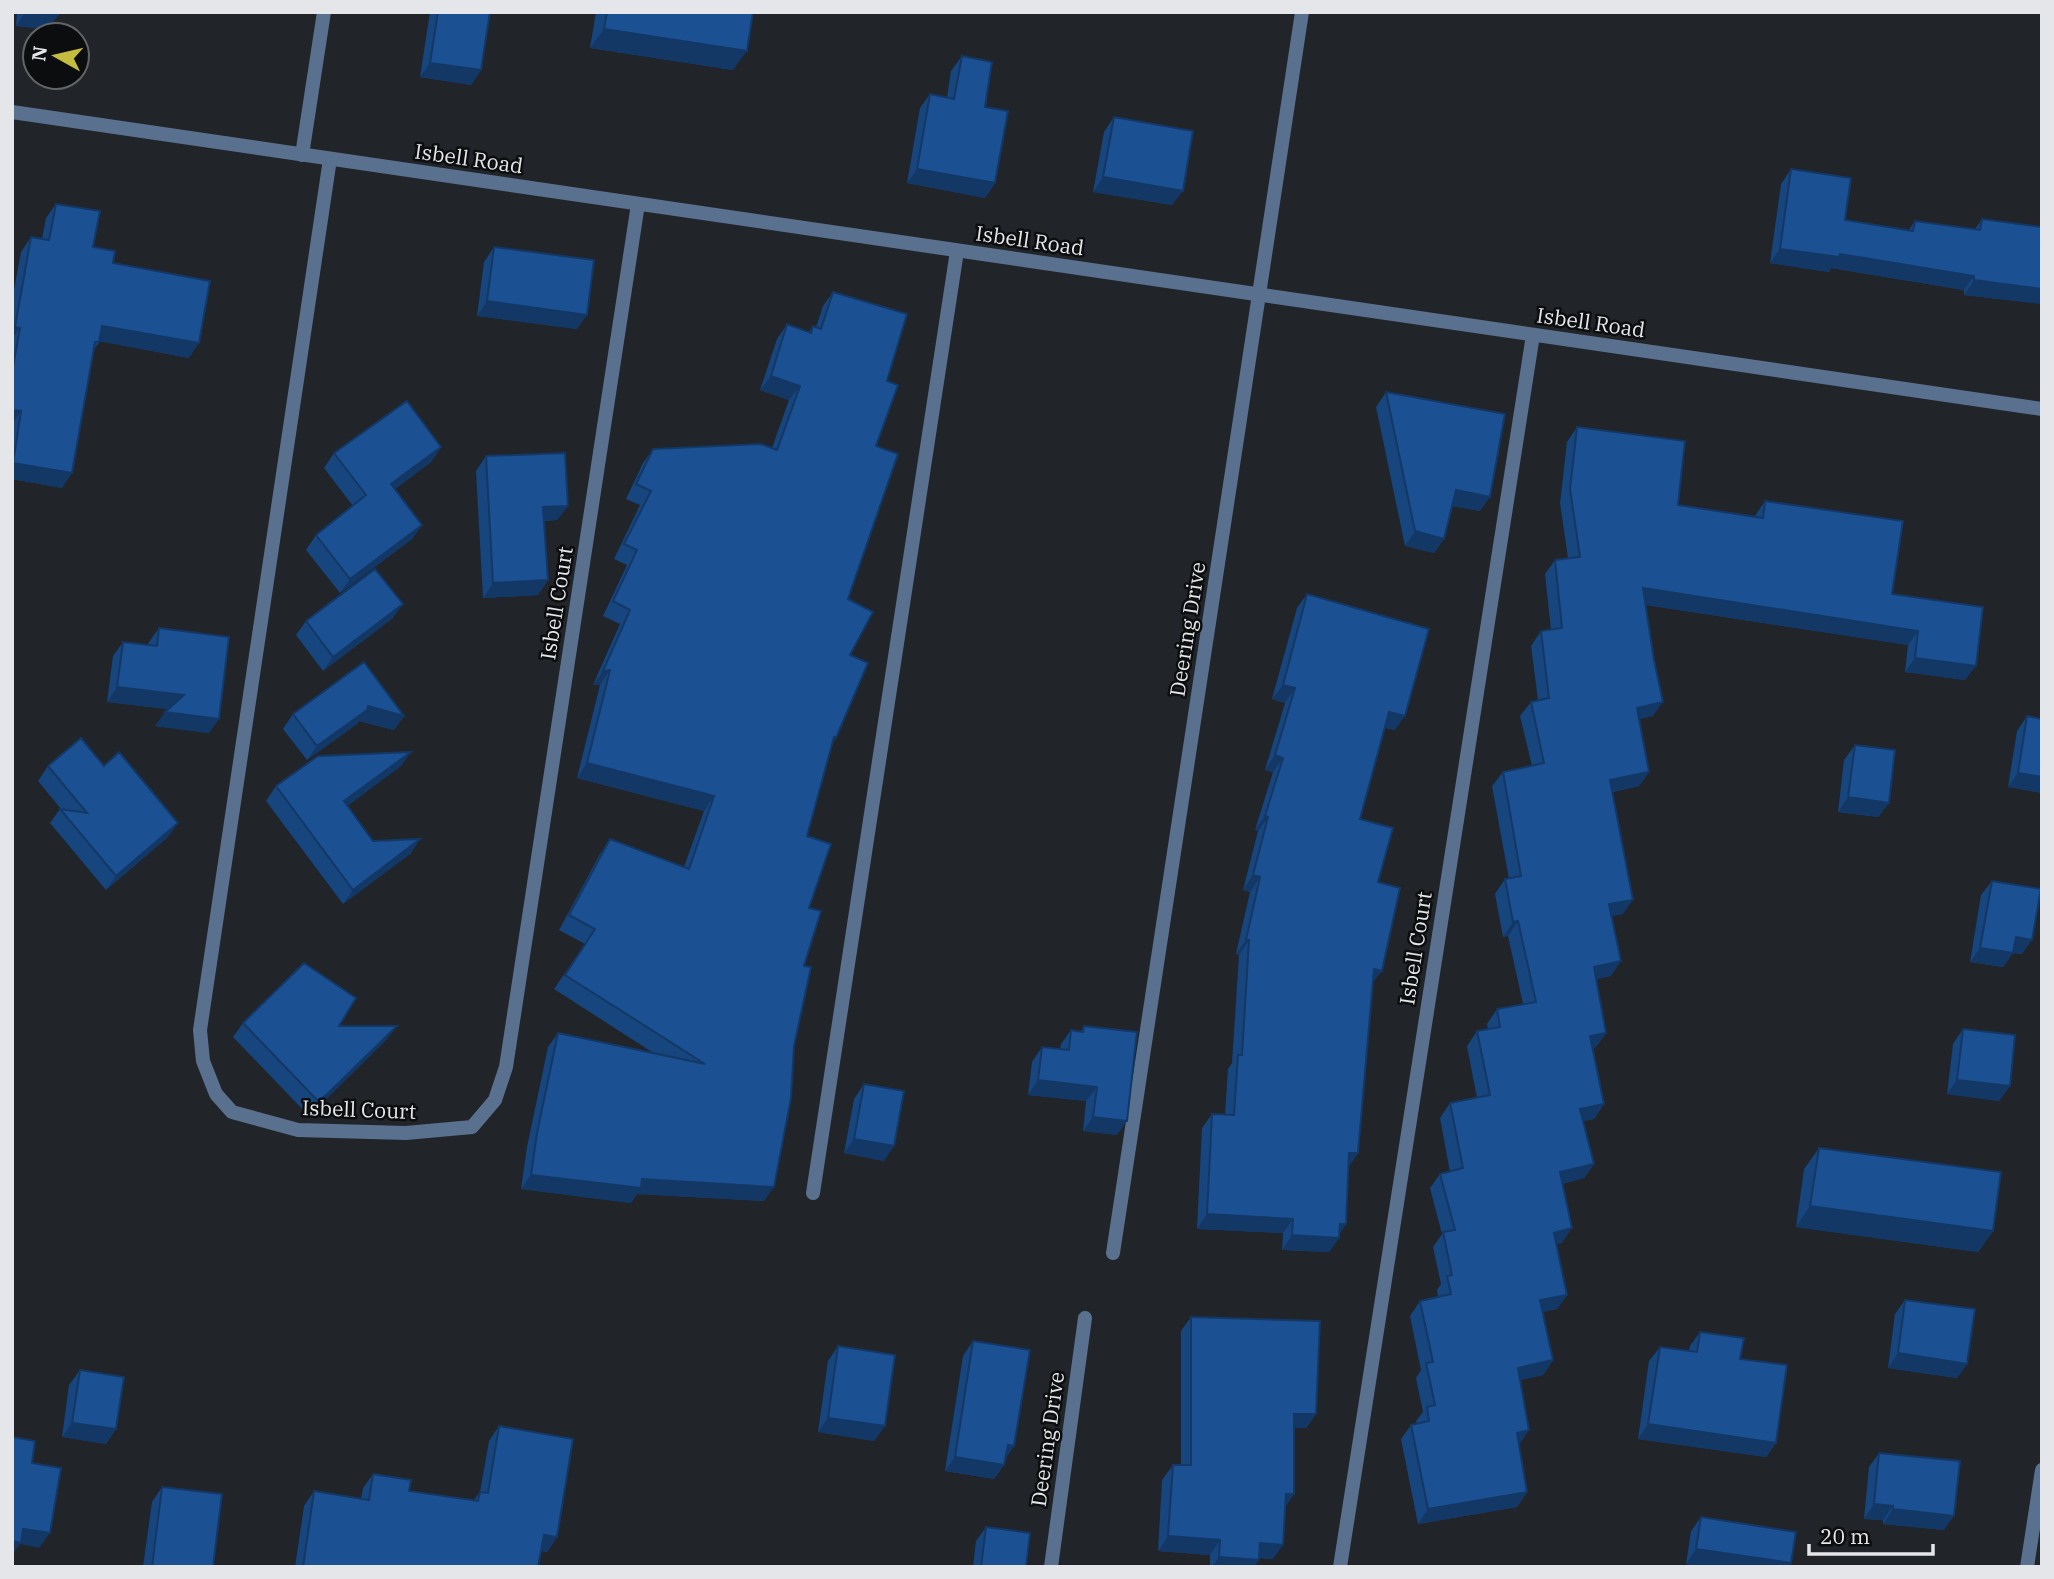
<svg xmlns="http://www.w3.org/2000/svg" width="2054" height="1579" font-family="'IBM Plex Serif',serif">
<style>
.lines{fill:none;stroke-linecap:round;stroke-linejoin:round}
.minor{stroke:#5a708f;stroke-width:14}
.tertiary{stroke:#5a708f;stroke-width:14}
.wall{fill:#17457e}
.shaded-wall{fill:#133866}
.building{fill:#1b5092;stroke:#133866;stroke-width:2}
.labels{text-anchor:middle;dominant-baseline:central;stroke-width:5;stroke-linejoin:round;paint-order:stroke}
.street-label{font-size:21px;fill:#e4e6e9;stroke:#0c0d0f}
</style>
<rect width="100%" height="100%" fill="#212428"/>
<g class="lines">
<!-- minor -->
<path class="minor" d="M302,155L324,12
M330,159L200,1030L203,1061L216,1094L232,1112L298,1130L406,1133L472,1127L495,1100L506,1067L638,204
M813,1193L957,251
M1113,1253L1302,12
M1051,1567L1085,1318
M1340,1567L1533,335
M2027,1567L2042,1470"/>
<!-- tertiary -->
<path class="tertiary" d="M12,112L2042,409"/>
</g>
<!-- wall -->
<path class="wall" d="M17,12H58V15L48,29L16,26Z
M430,12H490L481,70L471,85L420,77Z
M596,12H753L733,70L590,48Z
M962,56L985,107L995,183L985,198L907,183L920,108L930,94L947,97L951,71Z
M1114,117L1172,205L1093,192L1104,132Z
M1791,169L1845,220L1908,231L1915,221L1975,229L1982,219L2042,227V304L1964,295V290L1831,268L1829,272L1770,263L1781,184Z
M56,204L93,247L113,263L189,358L100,341L93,351L62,488L12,479V300L21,252L31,237L42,239L46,218Z
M494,247L577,329L477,316L484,262Z
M833,292L887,381L876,446L848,599L850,655L836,738L832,743L807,836L809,908L804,966L794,1046L764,1201L637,1194L631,1203L521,1189L527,1147L548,1047L558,1033L655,1054L554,989L585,944L559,930L600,854L610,839L684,867L704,811L577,778L600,685H593L620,624L603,616L627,565L614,559L640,505L626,499L643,463L653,449L772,448L789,400L760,390L777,339L787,324L809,332L813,326L816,327L823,306Z
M1386,392L1480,511L1452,506L1444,539L1434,553L1405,546L1376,407Z
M1577,427L1678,505L1755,516L1765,501L1892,594L1965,680L1905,672L1908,645L1646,605L1653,716L1639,719L1649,772L1639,786L1613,792L1623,914L1612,916L1611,976L1596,979L1606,1033L1596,1047L1593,1048L1604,1104L1594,1119L1583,1121L1594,1164L1584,1178L1562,1184V1243L1556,1244L1567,1295L1557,1309L1543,1312L1553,1360L1543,1375L1520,1380L1519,1444L1527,1492L1517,1507L1418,1524L1401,1439L1411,1425L1417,1424L1416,1421L1423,1412L1416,1378L1421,1370L1410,1316L1420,1301L1438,1297L1437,1290L1441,1284L1433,1247L1442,1234L1430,1188L1440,1174L1450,1172L1440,1118L1450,1103L1477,1098L1467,1046L1477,1031L1488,1029L1487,1024L1497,1009L1523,1004L1508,936L1503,937L1495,894L1505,879H1509L1492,786L1503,772L1532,766L1520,716L1531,702L1538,700L1531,646L1541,631L1551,630L1545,574L1555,560L1568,558L1560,503L1567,442Z
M441,447L431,462L395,489L422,525L412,539L340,593L306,550L316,535L353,506L324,468L334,453Z
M486,456L568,506L557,520L544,521L548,580L538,595L483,598L476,471Z
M1307,594L1395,730L1385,728L1360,819L1378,882L1373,983L1358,1153L1348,1167L1346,1224L1339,1234V1238L1329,1252L1282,1250L1283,1233L1197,1229L1202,1128L1212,1114H1225L1228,1069L1232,1063L1239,955L1236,954L1250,892L1243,890L1258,831L1255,830L1273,772L1265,770L1285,703L1272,699L1297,608Z
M393,618L323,671L296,635L306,621Z
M159,628L209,733L155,726L168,709L107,702L113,656L123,642L148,645L149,642Z
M293,714L404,716L394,730L359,721L357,724L307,760L283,729Z
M2027,716L2042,793L2008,787L2017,731Z
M1855,745L1889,803L1878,817L1838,812L1844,760Z
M48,766H104L168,837L106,890L50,823L60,809H61L38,781Z
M401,766L347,806L373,841L420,839L410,854L343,904L266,801L276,786Z
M1992,881L2022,954L2013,953L2003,967L1970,962L1981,895Z
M243,1023L339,1026H397L386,1040L309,1116L233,1037Z
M1084,1026L1117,1135L1083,1131L1086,1101L1028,1095L1032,1062L1042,1047L1060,1049L1061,1044L1071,1030L1081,1031Z
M1963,1029L2010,1086L1999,1101L1947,1094L1953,1044Z
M864,1084L884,1161L844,1153L854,1099Z
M1819,1148L1993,1231L1978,1252L1796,1227L1804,1169Z
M1905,1300L1967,1364L1957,1378L1888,1368L1895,1314Z
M1191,1317L1316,1414L1306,1428H1294V1494L1285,1507L1273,1559L1259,1558L1254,1567H1210V1555L1158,1551L1162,1480L1173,1465H1181V1331Z
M1700,1332L1740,1359L1776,1443L1766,1457L1638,1439L1649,1361L1660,1347L1689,1351L1690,1346Z
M973,1341L1014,1446L1005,1458L1004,1465L994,1479L945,1471L963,1356Z
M838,1346L885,1426L874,1441L818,1432L828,1361Z
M80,1370L116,1429L106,1444L62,1437L69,1385Z
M499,1426L557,1537L547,1552L541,1551L538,1567H295L304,1506L314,1491L361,1499L363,1488L373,1474L409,1491L474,1500L480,1492L489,1441Z
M1879,1453L1944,1530L1883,1524V1520L1864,1519L1869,1467Z
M162,1487L213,1567H143L152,1502Z
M1701,1517L1791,1563L1789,1567H1707L1686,1564L1691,1531Z
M986,1527L1026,1567H973L976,1541Z"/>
<!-- shaded-wall -->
<path class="shaded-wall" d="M25,12H36L58,15L48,29L16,26Z
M604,29L747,51L733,70L590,48Z
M430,63L481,70L471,85L420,77Z
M917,169L995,183L985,198L907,183Z
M1103,177L1183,191L1172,205L1093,192Z
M1780,249L1840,254L1974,276L1964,290L1831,268L1829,272L1770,263Z
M1974,280L2042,289V304L1964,295Z
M487,301L587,315L577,329L477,316Z
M102,326L199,343L189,358L92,340Z
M15,327L20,328L12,338V331Z
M771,376L800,386L789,400L760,390Z
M12,410L21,411L12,424Z
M441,447L431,462L381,499L391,484Z
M12,463H13L72,473L62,488L12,479Z
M1456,490L1490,497L1480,511L1446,505Z
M568,506L557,520L533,521L543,507Z
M422,525L412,539L340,593L350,579Z
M1415,531L1444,539L1434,553L1405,546Z
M548,580L538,595L483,598L493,583Z
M1643,588L1918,631L1908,645L1633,603Z
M403,604L393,618L323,671L333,657Z
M1915,658L1976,666L1965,680L1905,672Z
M610,670L600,685H593L603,671Z
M1283,685L1295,688L1285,703L1272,699Z
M117,687L184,695L174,710L107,702Z
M1663,702L1653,716L1627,722L1637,708Z
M368,706L404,716L394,730L359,721L357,724L307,760L317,746Z
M165,712L219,719L209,733L155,726Z
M1389,712L1405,716L1395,730L1379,726Z
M411,752L401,766L334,816L344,801Z
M1275,755L1283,758L1273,772L1265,770Z
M587,763L714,796L704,811L577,778Z
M1649,772L1639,786L1600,794L1610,780Z
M2018,773L2042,777V793L2008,787Z
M1848,797L1889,803L1878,817L1838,812Z
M1265,816L1268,817L1258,831L1255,830Z
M178,823L168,837L106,890L116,876Z
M420,839L410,854L343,904L353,890Z
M1253,875L1260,877L1250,892L1243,890Z
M1633,900L1623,914L1599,918L1609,904Z
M1518,921L1508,936L1503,937L1513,922Z
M2016,937L2032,940L2022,954L2006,951Z
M1246,940H1249L1239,955L1236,954Z
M1980,948L2013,953L2003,967L1970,962Z
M1621,961L1611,976L1584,982L1594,967Z
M1374,969L1382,971L1371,985Z
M397,1026L386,1040L309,1116L319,1102Z
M1606,1033L1596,1047L1580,1051L1590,1036Z
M1038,1080L1097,1087L1086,1101L1028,1095Z
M1957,1080L2010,1086L1999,1101L1947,1094Z
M1604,1104L1594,1119L1570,1124L1580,1109Z
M1093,1117L1127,1121L1117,1135L1083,1131Z
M854,1139L894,1146L884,1161L844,1153Z
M1349,1153H1358L1348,1168Z
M1594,1164L1584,1178L1550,1187L1560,1172Z
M531,1175L642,1179L774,1187L764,1201L637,1194L631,1203L521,1189Z
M1810,1206L1993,1231L1978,1252L1796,1227Z
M1207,1214L1293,1219L1283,1233L1197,1229Z
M1340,1224H1346L1337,1238H1339L1329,1252L1282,1250L1292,1235Z
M1572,1228L1562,1243L1543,1247L1554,1233Z
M1567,1295L1557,1309L1530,1315L1540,1300Z
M1898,1353L1967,1364L1957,1378L1888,1368Z
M1553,1360L1543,1375L1508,1383L1518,1368Z
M1294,1414H1316L1306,1428H1283Z
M828,1418L885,1426L874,1441L818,1432Z
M72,1423L116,1429L106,1444L62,1437Z
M1648,1424L1776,1443L1766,1457L1638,1439Z
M1529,1430L1519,1445L1517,1433Z
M1008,1445L1014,1446L1004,1461Z
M955,1457L1004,1465L994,1479L945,1471Z
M1527,1492L1517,1507L1418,1524L1428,1509Z
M1286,1494H1294L1284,1509Z
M1874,1504L1893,1506L1883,1520L1864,1519Z
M1893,1509L1954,1516L1944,1530L1883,1524Z
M23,1529L50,1533L39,1548L20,1544L12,1555V1541Z
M544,1535L557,1537L547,1552L534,1549Z
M1168,1536L1220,1540L1210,1555L1158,1551Z
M1260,1543L1283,1545L1273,1559L1250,1557Z
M1696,1549L1791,1563L1789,1567H1707L1686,1564Z
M1219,1557L1259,1560L1254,1567H1212Z"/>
<!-- building -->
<path class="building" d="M36,12H58V15Z
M438,12H490L481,70L430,63Z
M607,12H753L747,51L604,29Z
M962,56L992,62L985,107L1008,111L995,183L917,169L930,94L954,99Z
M1114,117L1193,131L1183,191L1103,177Z
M1791,169L1851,178L1845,220L1913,231L1915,221L1980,230L1982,219L2042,227V289L1974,280V276L1840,254L1839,257L1780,249Z
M56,204L100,211L93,247L115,251L113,263L210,281L199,343L102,326L99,342H95L72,473L13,463L21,411L12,410V372L20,328L15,327L31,237L49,240Z
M494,247L594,260L587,315L487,301Z
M833,292L907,314L887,381L898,385L876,446L898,454L848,599L873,612L850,655L868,663L836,738L834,737L807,836L831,844L809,908L821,911L804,966L811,967L794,1046L791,1098L774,1187L642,1179L641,1188L531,1175L537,1133L558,1033L705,1064L565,975L595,929L569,915L610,839L689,869L714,796L587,763L610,670L603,671L630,610L613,601L637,550L624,544L651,491L636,484L653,449L761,444L777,450L800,386L771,376L787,324L811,333L813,326L821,329Z
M1386,392L1505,414L1490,497L1456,490L1444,539L1415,531Z
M407,401L441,447L391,484L422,525L350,579L316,535L366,495L334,453Z
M1577,427L1685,441L1678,505L1763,518L1765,501L1903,521L1892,594L1983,607L1976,666L1915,658L1918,631L1643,588L1654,660L1663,702L1637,708L1649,772L1610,780L1633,900L1609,904L1621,961L1594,967L1606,1033L1590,1036L1604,1104L1580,1109L1594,1164L1560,1172L1572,1228L1554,1233L1567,1295L1540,1300L1553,1360L1518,1368L1529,1430L1517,1433L1527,1492L1428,1509L1411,1425L1429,1421L1427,1407L1435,1405L1426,1363L1433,1362L1420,1301L1451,1294L1447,1276L1452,1275L1443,1232L1455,1230L1440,1174L1463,1168L1450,1103L1490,1095L1477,1031L1500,1027L1497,1009L1536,1002L1518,921L1513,922L1505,879L1521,876L1503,772L1544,763L1531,702L1549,698L1541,631L1562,628L1555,560L1580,557L1570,489Z
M565,453L568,506L543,507L548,580L493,583L486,456Z
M375,569L403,604L333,657L306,621Z
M1307,594L1429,629L1405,716L1389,712L1360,819L1393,828L1378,882L1400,888L1382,971L1374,969L1358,1153H1349L1346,1224H1340L1339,1238L1292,1235L1293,1219L1207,1214L1212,1114L1234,1115L1238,1055H1242L1249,940H1246L1260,877L1253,875L1268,817L1265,816L1283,758L1275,755L1295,688L1283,685Z
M159,628L229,637L219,719L165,712L184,695L117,687L123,642L157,646Z
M364,662L404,716L368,706L367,710L317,746L293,714Z
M2027,716L2042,719V777L2018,773Z
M81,738L104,766L119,752L178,823L116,876L60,809L87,813L48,766Z
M1855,745L1895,750L1889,803L1848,797Z
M411,752L344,801L373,841L420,839L353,890L276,786L318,756Z
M1992,881L2041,889L2032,940L2016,937L2013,953L1980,948Z
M304,963L356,998L339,1026H397L319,1102L243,1023Z
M1084,1026L1137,1032L1127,1121L1093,1117L1097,1087L1038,1080L1042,1047L1069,1050L1071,1030L1083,1032Z
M1963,1029L2015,1035L2010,1086L1957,1080Z
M864,1084L904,1091L894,1146L854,1139Z
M1819,1148L2001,1172L1993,1231L1810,1206Z
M1905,1300L1975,1309L1967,1364L1898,1353Z
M1191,1317L1320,1321L1316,1414H1294V1494H1286L1283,1545L1260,1543L1259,1560L1219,1557L1220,1540L1168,1536L1173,1465H1191Z
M1700,1332L1744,1338L1740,1359L1787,1365L1776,1443L1648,1424L1660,1347L1697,1352Z
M973,1341L1030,1350L1014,1446L1008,1445L1004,1465L955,1457Z
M838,1346L895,1355L885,1426L828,1418Z
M80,1370L124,1377L116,1429L72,1423Z
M499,1426L573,1439L557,1537L544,1535L538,1567H303L314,1491L369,1500L373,1474L411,1480L409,1491L478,1501L480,1492L488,1493Z
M12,1437L35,1441L32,1463L61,1468L50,1533L23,1529L21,1543L12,1541Z
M1879,1453L1960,1461L1954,1516L1893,1509V1506L1874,1504Z
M162,1487L222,1494L213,1567H152Z
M1701,1517L1796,1532L1791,1563L1696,1549Z
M986,1527L1030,1533L1026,1567H981Z"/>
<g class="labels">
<!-- street labels -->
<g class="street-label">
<text transform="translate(469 158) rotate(8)">Isbell Road</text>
<text transform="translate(1030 240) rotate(8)">Isbell Road</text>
<text transform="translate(1591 322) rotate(8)">Isbell Road</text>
<text transform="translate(556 603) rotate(-81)">Isbell Court</text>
<text transform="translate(1187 629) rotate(-81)">Deering Drive</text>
<text transform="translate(1415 948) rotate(-81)">Isbell Court</text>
<text transform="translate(359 1109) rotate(2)">Isbell Court</text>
<text transform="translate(1047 1439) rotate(-82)">Deering Drive</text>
</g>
</g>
<!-- border -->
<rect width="2054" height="1579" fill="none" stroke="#e4e6e9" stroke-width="28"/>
<!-- north arrow -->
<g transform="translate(56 56) rotate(278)"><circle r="33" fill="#0c0d0f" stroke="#626466" stroke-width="2"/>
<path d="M0-5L12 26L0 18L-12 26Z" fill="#c4bc3e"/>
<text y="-10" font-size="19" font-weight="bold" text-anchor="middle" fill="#e4e6e9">N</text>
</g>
<!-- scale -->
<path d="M1809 1544v10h124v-10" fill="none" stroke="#e4e6e9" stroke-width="3.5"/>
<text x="1820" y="1544" font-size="21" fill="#e4e6e9" stroke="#0c0d0f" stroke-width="5" paint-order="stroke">20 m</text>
</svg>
